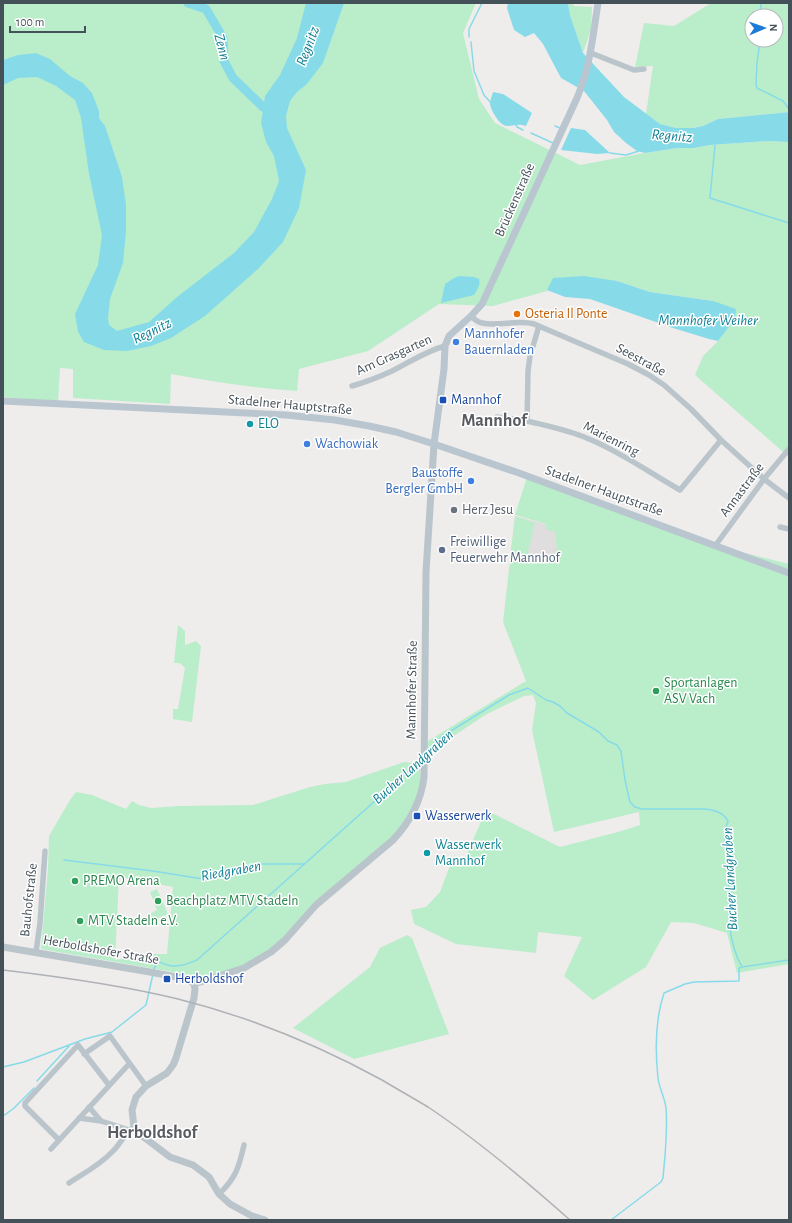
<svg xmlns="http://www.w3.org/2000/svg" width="792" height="1223" font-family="'Alegreya Sans',sans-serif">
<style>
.education{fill:#e0ddde}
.green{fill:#baedca;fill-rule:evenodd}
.water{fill:#87dbe9}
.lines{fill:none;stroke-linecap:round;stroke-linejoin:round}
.stream{stroke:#87dbe9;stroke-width:1.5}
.river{stroke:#87dbe9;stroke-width:9}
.minor{stroke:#bac5cb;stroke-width:5.5}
.tertiary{stroke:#bac5cb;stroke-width:7}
.secondary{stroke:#b9c6d0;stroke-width:7}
.rail{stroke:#aeb2b6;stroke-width:1.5}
.food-dot{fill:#e8710a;stroke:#fff;stroke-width:1.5}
.shop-dot{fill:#3f7fe0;stroke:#fff;stroke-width:1.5}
.transit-dot{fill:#1a4fb4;stroke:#fff;stroke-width:1.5}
.culture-dot{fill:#0f9aa8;stroke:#fff;stroke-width:1.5}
.worship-dot{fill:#6b7280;stroke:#fff;stroke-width:1.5}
.service-dot{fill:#5c6f8a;stroke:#fff;stroke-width:1.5}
.leisure-dot{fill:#2e9e5b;stroke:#fff;stroke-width:1.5}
.labels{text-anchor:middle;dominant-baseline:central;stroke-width:3;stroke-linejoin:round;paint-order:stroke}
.street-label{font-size:14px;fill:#455159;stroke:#fff}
.food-label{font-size:14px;fill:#c56008;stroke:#fff;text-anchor:start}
.shop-label{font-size:14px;fill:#366cbe;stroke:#fff;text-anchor:start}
.transit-label{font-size:14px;fill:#164399;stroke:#fff;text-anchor:start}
.culture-label{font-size:14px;fill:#0d838f;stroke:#fff;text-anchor:start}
.worship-label{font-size:14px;fill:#5b616d;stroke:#fff;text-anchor:start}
.service-label{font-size:14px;fill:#4e5e75;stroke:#fff;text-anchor:start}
.leisure-label{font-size:14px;fill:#27864d;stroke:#fff;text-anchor:start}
.water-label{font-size:15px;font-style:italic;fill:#0f8094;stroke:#fff}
.district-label{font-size:18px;font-weight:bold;fill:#595d61;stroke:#fff}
</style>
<rect width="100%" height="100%" fill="#efecec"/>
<!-- education -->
<path class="education" d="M515,516L571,531L549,566L510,558Z"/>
<!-- green -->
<path class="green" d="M3,3H476L463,33L479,99L495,123L580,165L645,153L677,148H694L710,145L769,141L789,142V457L695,375L703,356L718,341L735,319L713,301L650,292L617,281L547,290V291L493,306L439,304L368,351L299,369L297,391C255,388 213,382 171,374L170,404L73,398V369L60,368L58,402L3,397Z
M568,3H573L574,6L592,7L591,29L583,53L570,15Z
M711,3H789V112L718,119L703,126L693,128H676L660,124L646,114L653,66L635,67L644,23L674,26ZM752,16H776V40H752Z
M527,477L713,545L789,564V964L737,973L727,933L694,923L671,922L646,967L593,1000L564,976L582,937L538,932L536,953L456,944L414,924L411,910L426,907L440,892L454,855L463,863L486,810L560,847L618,832L640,825L639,812L554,832L532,730L536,703L533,695L524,696L485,715L428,753V741L526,681L503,622L515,516L535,523L528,552L538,563L546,562L557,550L555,532L545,529L546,524L515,515Z
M178,625L185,631V645L196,641L201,646L192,722L173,719V709H178L185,668L180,663H174Z
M404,762L420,764L421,778L410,823L405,831L324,898L289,936L244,968L202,977L41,949L48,869L49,836L70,800L76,792L92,795L126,809L132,801L139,805L151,808L180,806L253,805L310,787L325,784L346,782ZM119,877L173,887L167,954H149L115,960Z
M157,889L168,914L150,921L148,915L157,910L150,892Z
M407,935L412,938L449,1034L354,1059L293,1028L370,967L380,948Z"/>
<!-- water -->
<path class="water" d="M306,3H344L323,63L307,84L297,92L290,101L286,116L287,128L306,170L299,208L283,242L258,269L205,316L171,338L151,346L127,351L104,350L84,342L78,332L75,314L98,265L102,235L89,174L81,118L75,100L56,86L37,77L18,78L3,85V60L18,55L36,53L50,59L70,76L83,83L92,93L99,111V118L105,126L122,177L126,205V231L123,263L110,299L108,318L109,325L117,331L149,322L177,297L234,253L254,232L272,199L279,181L274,156L266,142L261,123L265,96L280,75L297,38Z
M508,3H568L570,15L583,53L624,97L660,124L676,128H693L703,126L718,119L789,112V142L769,141L710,145L694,148H677L645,153L637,151L626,143L614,132L607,120L584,91L561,78L543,44L534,33L525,37L514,30L507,8Z
M493,92L503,94L532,113L526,126C517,123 515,126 507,126C500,126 491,111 490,104C490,100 492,96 493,92Z
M571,128L585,130L610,153L597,154L561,150Z
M459,276L474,277L479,279C481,285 477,290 474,295L441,303L445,284L454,278Z
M584,276L617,281L650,292L713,301L736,309L735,319L718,341L709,339L673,328L590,299L565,297L547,290L553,278Z"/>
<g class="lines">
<!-- stream -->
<path class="stream" d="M760,16L761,3
M469,37V29L482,3
M760,40L757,63L756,85L757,88L783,101L789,109
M471,42L474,71L484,95L491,103
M515,123L517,127L523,130
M555,126L560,128
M531,133L553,143
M715,145L710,198L789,223
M610,153L626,155L639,151
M427,753L441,737L509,695L528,688L546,700L553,702L560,706L567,713L599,732L608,741L617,745L621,751L625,780L630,802L635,807L642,809H705C714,810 723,812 728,821C727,825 725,829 725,833C724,845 728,858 729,870C729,903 725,937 742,967L789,960
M64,860L153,871L203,879L256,864H304
M153,970L158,962C162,962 163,964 167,965C178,968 187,964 197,960L422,759
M3,1067L24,1062L85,1039L112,1032L146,1005L153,974
M37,1081L71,1044
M3,1116L13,1109L34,1088
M611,1220L661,1182L663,1178C665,1155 668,1131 666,1108C665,1098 659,1088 658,1078C655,1050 655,1020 664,993L685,984L694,982L739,981V968L742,967"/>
<!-- river -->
<path class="river" d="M188,3L206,9L223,38L224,61L233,78L263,107L272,111"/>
<!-- minor -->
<path class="minor" d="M591,53L634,70L644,69
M471,316C474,319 478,322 482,323C499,327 517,319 534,324L628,364L649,375L664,385L691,409L721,440L764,479L789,498
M539,326L530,356L528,371L527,421C548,426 569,430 589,439C621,452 650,473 680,490L721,440
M352,386C366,382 379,377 392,371C410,362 426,351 445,346
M497,417L527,421
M780,527L789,529
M715,546L764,479L789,449
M36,952L40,923L45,851
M84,1054L110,1036L146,1086
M89,1107L101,1121
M79,1118L101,1121L129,1130
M59,1140L25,1106V1103L78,1045L109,1085
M51,1149L129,1064
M69,1183C84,1173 100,1165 112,1152C120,1145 125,1132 134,1127
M219,1194C236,1178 239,1167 244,1145"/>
<!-- tertiary -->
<path class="tertiary" d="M3,947L150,972L188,979L194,984
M194,984L244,968L271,952L285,940L316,905L393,840C410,822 421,802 424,777L426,572L434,444
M194,984L195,989L194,998L176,1058L173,1065L167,1073L146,1086L136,1097L132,1110L134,1127L141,1135L170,1157L193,1165L209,1177L219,1194L230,1204L252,1216L265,1220"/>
<!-- secondary -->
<path class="secondary" d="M3,401L286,415L335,420L369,426L396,432L434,444L519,473L789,573
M434,444L444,369L445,346L449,336L471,316L482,304L577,98C590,67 593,36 598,3"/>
<!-- rail -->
<path class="rail" d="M3,970C62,977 121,985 178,999C250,1017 318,1045 382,1080C397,1089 413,1098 428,1107C479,1141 525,1180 570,1220"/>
</g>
<!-- markers -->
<circle class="food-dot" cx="517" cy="314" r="4"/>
<g class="shop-dot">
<circle cx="456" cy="342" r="4"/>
<circle cx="307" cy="444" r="4"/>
<circle cx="471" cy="481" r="4"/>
</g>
<g class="transit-dot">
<rect x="439" y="396" width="8" height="8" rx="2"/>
<rect x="413" y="812" width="8" height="8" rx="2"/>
<rect x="163" y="975" width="8" height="8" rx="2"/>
</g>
<g class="culture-dot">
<circle cx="250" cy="424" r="4"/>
<circle cx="427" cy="853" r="4"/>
</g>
<circle class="worship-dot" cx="454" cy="510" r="4"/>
<circle class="service-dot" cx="442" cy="550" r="4"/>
<g class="leisure-dot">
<circle cx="656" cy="691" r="4"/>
<circle cx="75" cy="881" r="4"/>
<circle cx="158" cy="901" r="4"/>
<circle cx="80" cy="921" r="4"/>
</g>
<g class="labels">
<!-- street labels -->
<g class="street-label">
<text transform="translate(515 200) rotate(-66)">Brückenstraße</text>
<text transform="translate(394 355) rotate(-24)">Am Grasgarten</text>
<text transform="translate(641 360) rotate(28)">Seestraße</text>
<text transform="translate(290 405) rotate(5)">Stadelner Hauptstraße</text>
<text transform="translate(611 439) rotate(27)">Marienring</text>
<text transform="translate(742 490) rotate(-53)">Annastraße</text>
<text transform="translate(604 491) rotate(20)">Stadelner Hauptstraße</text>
<text transform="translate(412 690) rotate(-89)">Mannhofer Straße</text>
<text transform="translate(29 900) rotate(-84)">Bauhofstraße</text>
<text transform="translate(101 950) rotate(10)">Herboldshofer Straße</text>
</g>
<!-- food labels -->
<g class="food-label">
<text x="525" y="314">Osteria Il Ponte</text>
</g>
<!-- shop labels -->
<g class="shop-label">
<text x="464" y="334">Mannhofer<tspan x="464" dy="16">Bauernladen</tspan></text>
<text x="315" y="444">Wachowiak</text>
<text x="463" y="473" text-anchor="end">Baustoffe<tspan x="463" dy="16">Bergler GmbH</tspan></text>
</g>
<!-- transit labels -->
<g class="transit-label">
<text x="451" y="400">Mannhof</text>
<text x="425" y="816">Wasserwerk</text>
<text x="175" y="979">Herboldshof</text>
</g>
<!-- culture labels -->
<g class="culture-label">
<text x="258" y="424">ELO</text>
<text x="435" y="845">Wasserwerk<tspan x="435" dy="16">Mannhof</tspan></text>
</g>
<!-- worship labels -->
<g class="worship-label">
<text x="462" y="510">Herz Jesu</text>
</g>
<!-- service labels -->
<g class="service-label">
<text x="450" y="542">Freiwillige<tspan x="450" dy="16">Feuerwehr Mannhof</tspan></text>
</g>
<!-- leisure labels -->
<g class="leisure-label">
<text x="664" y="683">Sportanlagen<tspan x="664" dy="16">ASV Vach</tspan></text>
<text x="83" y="881">PREMO Arena</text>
<text x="166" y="901">Beachplatz MTV Stadeln</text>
<text x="88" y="921">MTV Stadeln e.V.</text>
</g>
<!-- water labels -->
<g class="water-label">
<text transform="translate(308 46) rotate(-69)">Regnitz</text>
<text transform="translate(222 47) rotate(75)">Zenn</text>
<text transform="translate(672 136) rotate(5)">Regnitz</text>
<text x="708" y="320">Mannhofer Weiher</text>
<text transform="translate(152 331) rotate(-26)">Regnitz</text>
<text transform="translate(413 767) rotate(-42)">Bucher Landgraben</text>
<text transform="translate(231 871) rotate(-10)">Riedgraben</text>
<text transform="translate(730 879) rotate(-93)">Bucher Landgraben</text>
</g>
<!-- district labels -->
<g class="district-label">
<text x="494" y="421">Mannhof</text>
<text x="152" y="1133">Herboldshof</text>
</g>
</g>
<!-- border -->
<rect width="792" height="1223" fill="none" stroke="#455159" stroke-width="8"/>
<!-- north arrow -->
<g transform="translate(764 28) rotate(88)"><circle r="19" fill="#ffffff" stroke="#b5b9bd"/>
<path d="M0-3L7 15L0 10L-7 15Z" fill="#1c7ad9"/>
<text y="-6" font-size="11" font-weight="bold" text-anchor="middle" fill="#455159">N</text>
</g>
<!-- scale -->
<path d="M10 26v6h75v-6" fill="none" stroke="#455159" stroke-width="2"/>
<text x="16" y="26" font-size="12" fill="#455159" stroke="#ffffff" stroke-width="3" paint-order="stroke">100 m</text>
</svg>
